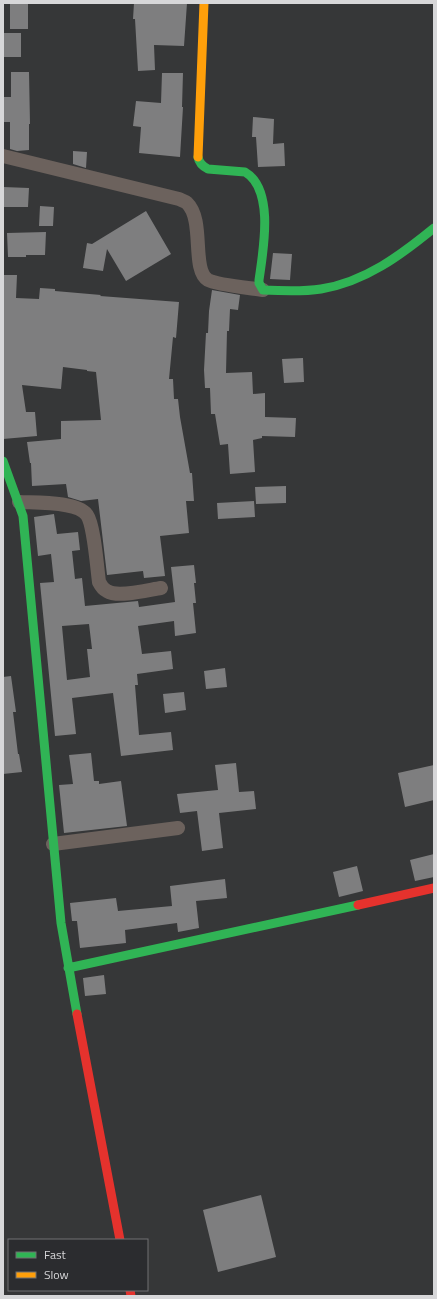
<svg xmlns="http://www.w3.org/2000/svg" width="437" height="1299" font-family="'Titillium Web',sans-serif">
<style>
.building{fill:#7e7e7f;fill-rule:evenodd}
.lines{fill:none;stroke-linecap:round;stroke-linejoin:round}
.street{stroke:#6c625d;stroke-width:14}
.fast{stroke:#30b455;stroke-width:9}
.slow{stroke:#ff9f0a;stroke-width:9}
.jam{stroke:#e5322d;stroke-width:9}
</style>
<rect width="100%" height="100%" fill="#363738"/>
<!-- building -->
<path class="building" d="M134,3H187L184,46L154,45L155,70L138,71L135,19H133Z
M10,4H28V29H10Z
M3,33H21V57H3Z
M11,72H29L30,124H29V150L17,151L10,149V122H3V97H11Z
M162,73H183L182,107H183L180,157L139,153L141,127L133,126L136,101L161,103Z
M253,117L274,119L273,144L284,143L285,166L258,167L256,137H252Z
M73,151L87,152L86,168L73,164Z
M3,187L29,188L28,207H3Z
M40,206L54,207L53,226H39Z
M146,211L171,254L126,281L107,249L103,271L83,268L87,243L92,244Z
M46,232L45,255H26V257H8L7,233Z
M273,253L292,254L290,280L270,279Z
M3,275H17L16,298L39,299L40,288L55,289V291L101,295L100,296L179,302L176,338L173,337L169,379H173L174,399H178L180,417L190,473H192L194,501H186L189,533L160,536L165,576L144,578L143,571L107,575L98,499L81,501L68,497L66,484L32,486L31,463H30L27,442L61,439V421L101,420L96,372L87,371V370L63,367L61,389L22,385L26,412H35L37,436L3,439Z
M212,290L240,295L238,310L230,309L229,331H227L226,373L252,372L253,394L265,393V417L296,418L295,437L262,436V438L253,440L255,472L230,474L228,444L220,445L215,414H211L210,388H205L204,370L206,333H208L209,311Z
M303,358L304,382L284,383L282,359Z
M286,486V503L256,504L255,487Z
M254,501L255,517L218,519L217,503Z
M54,514L57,534L78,532L80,550L72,551L75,579L82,578L85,606L138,601L139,607L175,602L171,567L194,565L196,583H194L196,603H193L196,633L175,636L174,621L138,626L142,654L171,651L173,669L137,674L138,685H135L139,735L171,732L173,750L121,756L113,693L72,698L76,734L55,736L40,583L54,582L51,554L38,556L34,517ZM89,624L92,649H87L90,677L67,680L62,626Z
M225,668L227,687L206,689L204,671Z
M11,676L16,712H13L18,754H19L22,772L3,774V677Z
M184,692L186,710L165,713L163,694Z
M91,753L94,781H99V784L121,781L127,826L64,833L59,785L73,784L69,755Z
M236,763L239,792L254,791L256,809L219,813L223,848L202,851L197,811L180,813L177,794L218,790L215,765Z
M434,765V800L405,807L398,773Z
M434,854V877L415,881L410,860Z
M357,866L363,891L339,897L333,872Z
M225,879L227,898L196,901L199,928L178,932L177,923L125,930L126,943L80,948L77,921H72L70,903L116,898L118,911L172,906L170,886Z
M104,975L106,994L85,996L83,978Z
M261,1195L276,1257L218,1272L203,1210Z"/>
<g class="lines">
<!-- street -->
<path class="street" d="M3,156L179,199C181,200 185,201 187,203C205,220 191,270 208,280C217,285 251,288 263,290
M19,502C35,503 77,501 87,515C94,525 97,567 99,582C101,586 103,589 107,591C118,598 148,590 161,588
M53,844L178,828"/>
<!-- fast -->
<path class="fast" d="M198,157C199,163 202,166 208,169L245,172C275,190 263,251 259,280V283L263,290C282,291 302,292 321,289C365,282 401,255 434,228
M3,461L23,516L61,923L77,1014
M68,968L358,905"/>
<!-- slow -->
<path class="slow" d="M198,157L204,3"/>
<!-- jam -->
<path class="jam" d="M358,905L434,888
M77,1014L120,1240
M130,1290L131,1296"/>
</g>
<!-- border -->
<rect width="437" height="1299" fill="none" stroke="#d7d7d9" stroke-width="8"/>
<!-- legend -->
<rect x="8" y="1239" width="140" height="52" fill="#2b2c2f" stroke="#707073"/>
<rect x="16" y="1252" width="20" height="6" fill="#30b455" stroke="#707073"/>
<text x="44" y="1259" font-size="12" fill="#d7d7d9">Fast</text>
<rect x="16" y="1272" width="20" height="6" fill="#ff9f0a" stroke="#707073"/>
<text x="44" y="1279" font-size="12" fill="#d7d7d9">Slow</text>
</svg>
